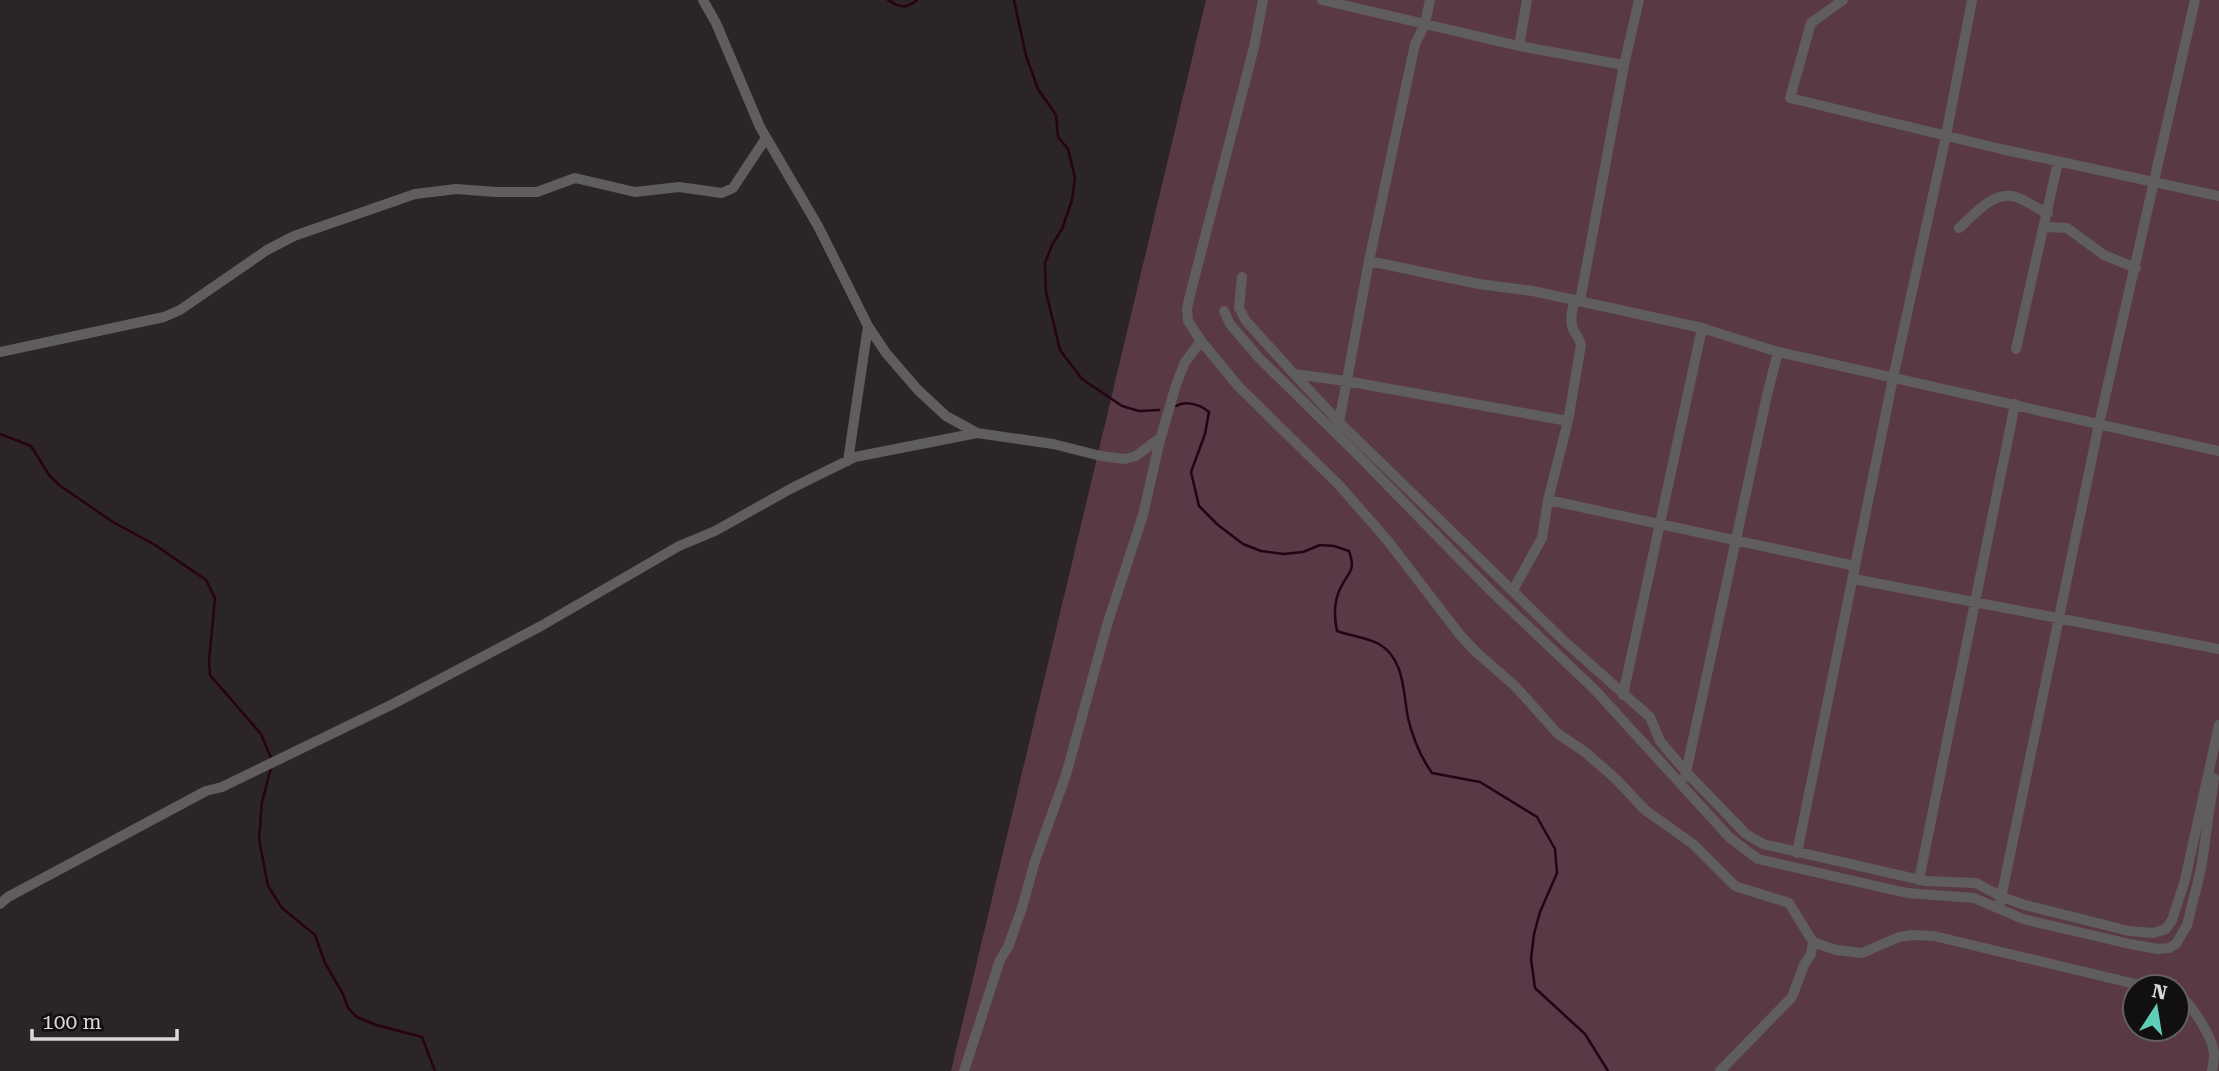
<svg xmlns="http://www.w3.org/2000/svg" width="2219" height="1071" font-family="'Roboto Serif',serif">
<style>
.green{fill:#5a3946;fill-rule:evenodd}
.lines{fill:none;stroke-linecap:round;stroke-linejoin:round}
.stream{stroke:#270114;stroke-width:2.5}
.minor{stroke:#605d5e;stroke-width:10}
</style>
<rect width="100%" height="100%" fill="#2b2527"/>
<!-- green -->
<path class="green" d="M1206,0H2219V1071H951ZM2135,987H2177V1029H2135Z"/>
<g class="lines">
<!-- stream -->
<path class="stream" d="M888,0C900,8 906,9 917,0
M1014,0L1026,56L1038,89L1056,115L1058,137L1068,149L1075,178L1072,200L1062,229L1052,245L1045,263L1046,292L1060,350L1082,379L1122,406L1139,411L1159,410
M1176,406C1186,400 1201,405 1209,412L1205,434L1191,472L1199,506L1218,525L1243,544L1261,551L1284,554L1303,552L1320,545L1334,546L1349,551C1356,571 1349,571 1341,587C1334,600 1334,617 1337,631C1351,636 1366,637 1379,644C1405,659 1403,693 1408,718C1413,739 1420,756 1432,773L1480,782L1537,817L1555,849L1557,873L1540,912L1534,934L1531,959L1535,988L1585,1034L1608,1071
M0,434L31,446L49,475L59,485L113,522L155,545L206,580L215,598L209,661L210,675L261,734L271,758
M271,768L262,802L259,839L268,886L282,908L315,935L325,963L343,994L348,1008L357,1017L376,1025L422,1037L435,1071"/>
<!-- minor -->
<path class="minor" d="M703,0L716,23L760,127L818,226L868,326L886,353L918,390L946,416L977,433
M1263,0L1254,47L1190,295L1187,309L1188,321L1201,341L1239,387L1340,486L1388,541L1460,635L1476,652L1515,686L1557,733L1585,752L1616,779L1645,810L1693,844L1735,886L1789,903L1813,942L1836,950L1862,953L1899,937L1912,935L1934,936L2148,987
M1322,0L1519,46L1624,65
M1843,0L1811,23L1790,98L2001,149L2219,196
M1519,46L1527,0
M2045,227L2067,228L2104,255L2136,268
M1959,228C1974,215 1991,193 2012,196C2024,198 2036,209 2048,213
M1369,261L1479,284L1533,291L1702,328L1778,352L2219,451
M1242,277L1239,308L1246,321L1294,374L1339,422L1565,642L1650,717L1660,741L1687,773L1746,834L1763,844L1925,881L1976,883L2002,897L2025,905L2129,931L2153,933L2166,929L2172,920L2185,880L2219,725
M1580,301L1624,65L1639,0
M1224,311L1230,324L1259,358L1358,455L1491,591L1595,690L1730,838L1758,859L1907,893L1974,898L2023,919L2130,944L2158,949L2169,948L2176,944L2187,925L2201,869L2214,778
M2016,349L2058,162
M0,352L164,317L180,310L267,250L294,236L415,194L456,189L496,192H537L575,178L635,192L679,187L722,193L733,188L766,138
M1294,374L1346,381L1568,421
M1338,428L1369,261L1415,44L1425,24L1430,0
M848,461L868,326
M1548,500L1855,566
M1854,579L2219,649
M1513,590L1542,538L1548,500L1568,421L1581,345C1579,338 1576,335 1573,329C1569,320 1573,309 1574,300
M1623,695L1702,328
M1685,777L1767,395L1778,352
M1797,853L1893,378L1946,136L1972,0
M1919,880L2015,404
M2000,903L2099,424L2195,0
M0,904L8,897L206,791L222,787L393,704L541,626L679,546L715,531L792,488L855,457L977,433L1053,444L1101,456L1125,459L1136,456L1161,437L1176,385L1185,362L1201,341
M2177,994C2191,1002 2213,1038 2214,1054C2214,1060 2213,1066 2212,1071
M964,1071L1000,960L1008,947L1022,908L1035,861L1066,775L1107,625L1143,515L1160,440
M1720,1071L1792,997L1804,965L1811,954L1813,942"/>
</g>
<!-- north arrow -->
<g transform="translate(2156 1008) rotate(12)"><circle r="33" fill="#120f10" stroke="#625f60" stroke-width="2"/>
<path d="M0-5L12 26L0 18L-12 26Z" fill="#5eceb8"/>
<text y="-10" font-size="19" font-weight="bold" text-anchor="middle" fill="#dbd8d9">N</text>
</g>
<!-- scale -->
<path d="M32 1029v10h145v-10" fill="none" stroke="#dbd8d9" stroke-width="3.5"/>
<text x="42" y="1029" font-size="21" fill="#dbd8d9" stroke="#120f10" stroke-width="5" paint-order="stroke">100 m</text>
</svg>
